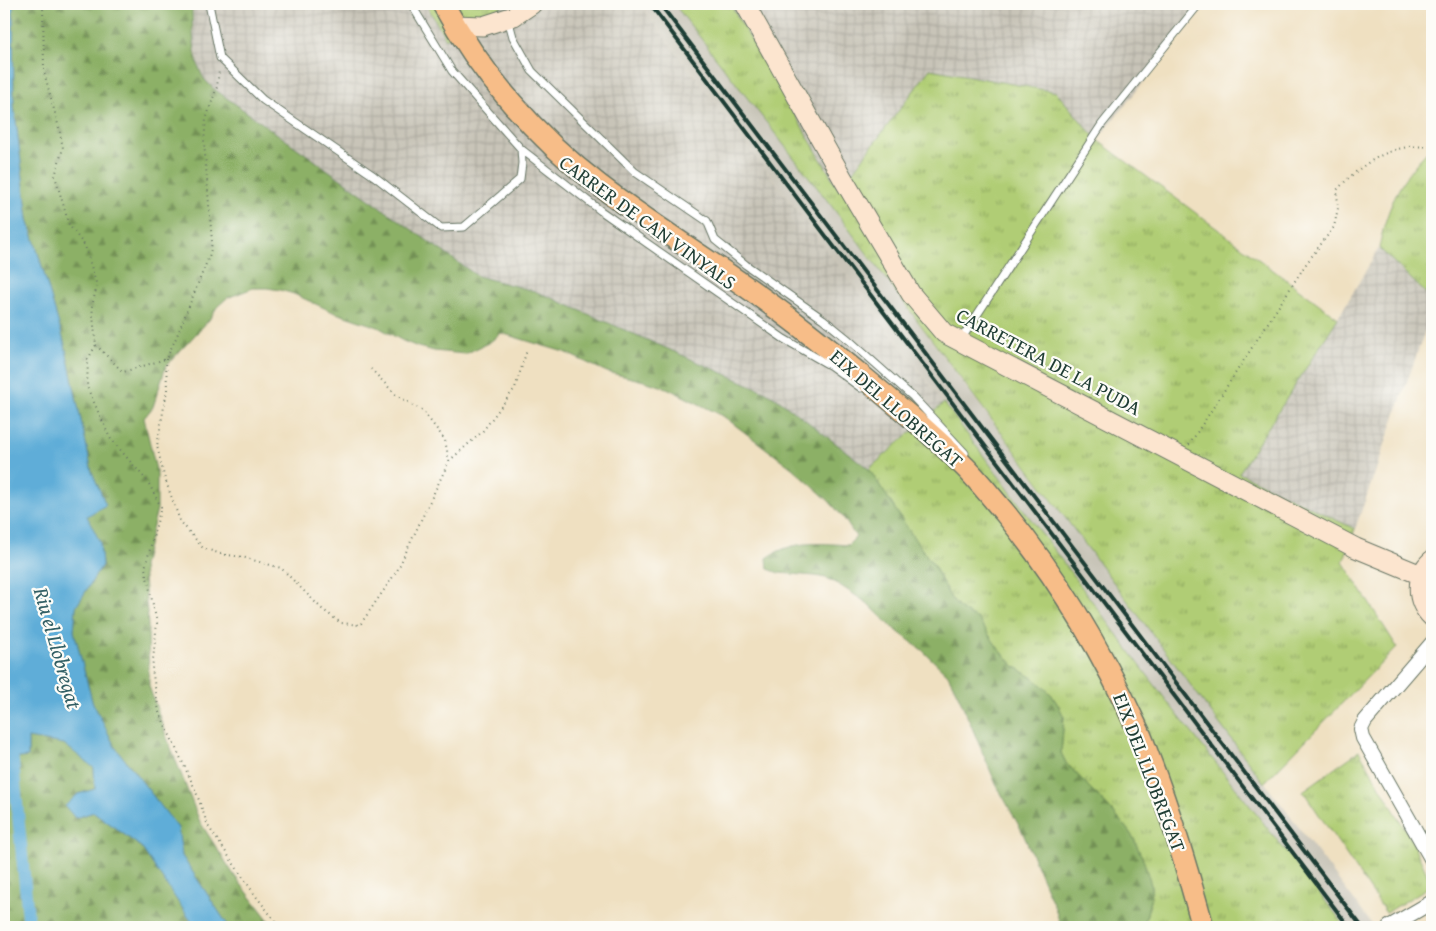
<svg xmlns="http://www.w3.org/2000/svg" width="1436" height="931" font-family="'Gentium Book Plus',serif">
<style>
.industrial{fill:url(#industrial-grid)}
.railway{fill:#c8c4b8}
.grass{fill:url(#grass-tufts);stroke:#688554}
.forest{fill:url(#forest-firs);stroke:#56764d}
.water{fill:#5fadd8;stroke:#3f7586}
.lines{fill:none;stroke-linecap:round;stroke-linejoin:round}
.canal{stroke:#5fadd8;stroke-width:12}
.lane-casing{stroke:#687665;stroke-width:9}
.street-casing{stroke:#687665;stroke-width:16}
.secondary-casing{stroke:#687665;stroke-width:21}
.primary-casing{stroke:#687665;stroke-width:24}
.path{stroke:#687665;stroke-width:2;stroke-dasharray:1 4;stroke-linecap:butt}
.lane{stroke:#fff;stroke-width:7}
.street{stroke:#fff;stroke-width:14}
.secondary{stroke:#fce5cf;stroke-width:19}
.primary{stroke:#f7bd88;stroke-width:21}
.rail{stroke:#1f3d34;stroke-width:4}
.labels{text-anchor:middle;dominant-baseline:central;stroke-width:4.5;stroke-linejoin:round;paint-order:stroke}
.street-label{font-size:20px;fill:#1f3d34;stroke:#fdfcf7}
.water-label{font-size:21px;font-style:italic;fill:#325f65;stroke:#fdfcf7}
</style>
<defs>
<pattern id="industrial-grid" width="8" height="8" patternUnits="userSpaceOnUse" patternTransform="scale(1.25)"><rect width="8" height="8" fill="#c8c4b8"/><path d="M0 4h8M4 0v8" fill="none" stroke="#aba99f"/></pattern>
<pattern id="grass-tufts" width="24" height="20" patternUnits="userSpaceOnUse" patternTransform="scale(1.25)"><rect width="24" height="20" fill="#b0cd74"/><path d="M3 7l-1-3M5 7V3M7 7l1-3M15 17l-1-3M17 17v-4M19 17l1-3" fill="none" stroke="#8fa860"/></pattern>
<pattern id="forest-firs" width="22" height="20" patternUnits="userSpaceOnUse" patternTransform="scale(1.25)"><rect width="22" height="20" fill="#8cb066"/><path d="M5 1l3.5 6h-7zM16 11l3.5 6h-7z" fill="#729055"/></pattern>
</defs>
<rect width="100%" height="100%" fill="#fdfcf7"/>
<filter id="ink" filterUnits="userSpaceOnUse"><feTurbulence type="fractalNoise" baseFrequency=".02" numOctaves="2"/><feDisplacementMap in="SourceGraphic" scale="10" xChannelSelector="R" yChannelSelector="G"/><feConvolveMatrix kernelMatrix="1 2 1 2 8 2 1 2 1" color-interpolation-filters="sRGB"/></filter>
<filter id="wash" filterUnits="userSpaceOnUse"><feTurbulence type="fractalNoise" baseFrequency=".0096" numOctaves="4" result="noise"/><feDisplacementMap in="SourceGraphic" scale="20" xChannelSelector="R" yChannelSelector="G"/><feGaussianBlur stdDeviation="1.12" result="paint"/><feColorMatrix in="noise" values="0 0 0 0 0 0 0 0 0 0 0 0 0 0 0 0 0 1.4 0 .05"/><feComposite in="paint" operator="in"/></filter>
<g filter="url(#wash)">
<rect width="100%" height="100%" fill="#efe0c1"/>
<!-- industrial -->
<path class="industrial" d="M192,4H426L446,39L506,4H640L944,403L869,469L778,399L766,392L635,335L610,323L534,291L477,276L214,89L205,80L199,68L194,41Z
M730,4H1206L1097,140L1056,92L930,69L839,190Z
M1379,248L1432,299V311L1355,529L1239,473L1338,318Z"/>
<!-- railway -->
<path class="railway" d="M640,4H674L830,204L966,387L1374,927H1346L1169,704L944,403Z"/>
<!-- grass -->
<path class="grass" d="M426,4H506L446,39Z
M674,4H730L839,190L930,69L1056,92L1097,140L1338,318L1239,473L1355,529L1343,562L1397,647L1264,783L830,204Z
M1432,147V299L1379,248C1387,207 1401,176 1432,147Z
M944,403L1169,704L1346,927H1144L1151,896V885L1134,839L1112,811L1066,763L1061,753L1064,717L1058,705L1051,694L1043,687L1035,679L1014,666L998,648L978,620L968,614L958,607L950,597L933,564L918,545L869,469Z
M1359,751L1411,839L1432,885L1386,913L1303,791Z"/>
<!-- forest -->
<path class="forest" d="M13,4H192C192,24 193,64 205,80C208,83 211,86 214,89L477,276L534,291L547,296L766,392L778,399L869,469L918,544L933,564L950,597L958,607L968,614L978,619L998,648L1014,666L1035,679L1051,694L1058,705L1064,717L1061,753L1066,763L1112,811L1128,830L1134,839L1144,862L1151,885V896L1144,927H1061L1055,908L1022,831L996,784L959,697L948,675L922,650L893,628L867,603L838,584L826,578L815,576L779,573L768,569L767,558C792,540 818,543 848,545L856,537L843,517L828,500L792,468L723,416L667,388L644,381L607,372L564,352L501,333L490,342L465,354L434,351L418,347L403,341L378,327L333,312L294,294L280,290L267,288H253L227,298L217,307L209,320L166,366L153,407L144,418L157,474V509L143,566L148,625L149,686L167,738L200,822L234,875L274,927H229L182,856L178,828L115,747L92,701L74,631L76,607L102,565L100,542L86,516L106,505L92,472L65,345L28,219L14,105Z
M28,738L64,744L94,767L95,789L78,794L75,818L94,812L141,847L195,927H4V754V760L28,757Z"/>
<!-- water -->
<path class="water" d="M4,4H13L14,105L28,219L65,345L92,472L106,505L87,516L100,542L102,565L76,607L74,631L92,701L115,747L178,828L182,856L229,927H195L141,847L94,812L75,818L65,806L78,794L95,789L94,768L64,744L28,738V757L4,760Z"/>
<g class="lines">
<!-- canal -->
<path class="canal" d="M11,742L29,927"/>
</g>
</g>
<g filter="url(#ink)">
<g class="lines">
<!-- lane casing -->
<g class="lane-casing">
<path id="lane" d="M209,4L220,58L263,100L374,176L441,228L464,227L520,179L522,163L521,149
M411,4L452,71L521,149L601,211L784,339L831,366L861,388
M513,19L510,26L513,37L532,71L635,172L707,221L715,240L746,265L823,319L849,340L913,397L965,453
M960,341L1102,124L1199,4"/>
</g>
<!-- street casing -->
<g class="street-casing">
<path id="street" d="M1432,643L1365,721L1361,729L1363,738L1432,860
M1389,927L1432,902"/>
</g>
<!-- secondary casing -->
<g class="secondary-casing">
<path id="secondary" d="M745,4L842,177L911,294L944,333L1356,548L1421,575
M454,25L483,26L514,16L532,4
M1432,560C1415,575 1415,601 1432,617"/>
</g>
<!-- primary casing -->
<g class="primary-casing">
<path id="primary" d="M443,4C480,73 536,137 599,185C653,226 711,261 766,301C800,325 831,351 863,377C898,406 933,435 965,467C979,481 992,498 1005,513C1059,579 1102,651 1137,728C1143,739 1146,751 1151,763C1172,817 1188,872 1203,927"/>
</g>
<!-- path -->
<path class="path" d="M43,4L44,72L59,128L63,148L55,176L69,225L85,246L97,286L92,306L96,345L88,359L87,387L110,438L148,482L161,507L145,568L157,623L152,669L159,712L195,789L208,826L255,895L280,927
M1425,4L1432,7
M96,345L123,372L166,359L176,338L210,254L212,242L204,142L206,119L217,87L219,71
M166,359L167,390L157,446L164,476L180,521L203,548L221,554L242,557L281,568L322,609L341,623L360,625L397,571L449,461L445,440L423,411L396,395L371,369
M1189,445L1306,264L1334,227L1338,208L1337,190C1356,169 1380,151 1408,147C1416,146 1424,147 1432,146
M449,461L482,432L515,388L527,350"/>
<!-- lane -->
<use href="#lane" class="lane"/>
<!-- street -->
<use href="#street" class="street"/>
<!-- secondary -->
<use href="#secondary" class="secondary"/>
<!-- primary -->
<use href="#primary" class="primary"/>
<!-- rail -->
<path class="rail" d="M650,4L1083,575L1349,927
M660,4L1362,927"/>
</g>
</g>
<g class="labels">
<!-- street labels -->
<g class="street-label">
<text transform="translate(648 222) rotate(36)">CARRER DE CAN VINYALS</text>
<text transform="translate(1049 361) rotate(28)">CARRETERA DE LA PUDA</text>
<text transform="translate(897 408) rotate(41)">EIX DEL LLOBREGAT</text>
<text transform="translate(1150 772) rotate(69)">EIX DEL LLOBREGAT</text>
</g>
<!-- water labels -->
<g class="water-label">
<text transform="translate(58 648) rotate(74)">Riu el Llobregat</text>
</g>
</g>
<!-- margin -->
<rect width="1436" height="931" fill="none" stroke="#fdfcf7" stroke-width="20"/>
</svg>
